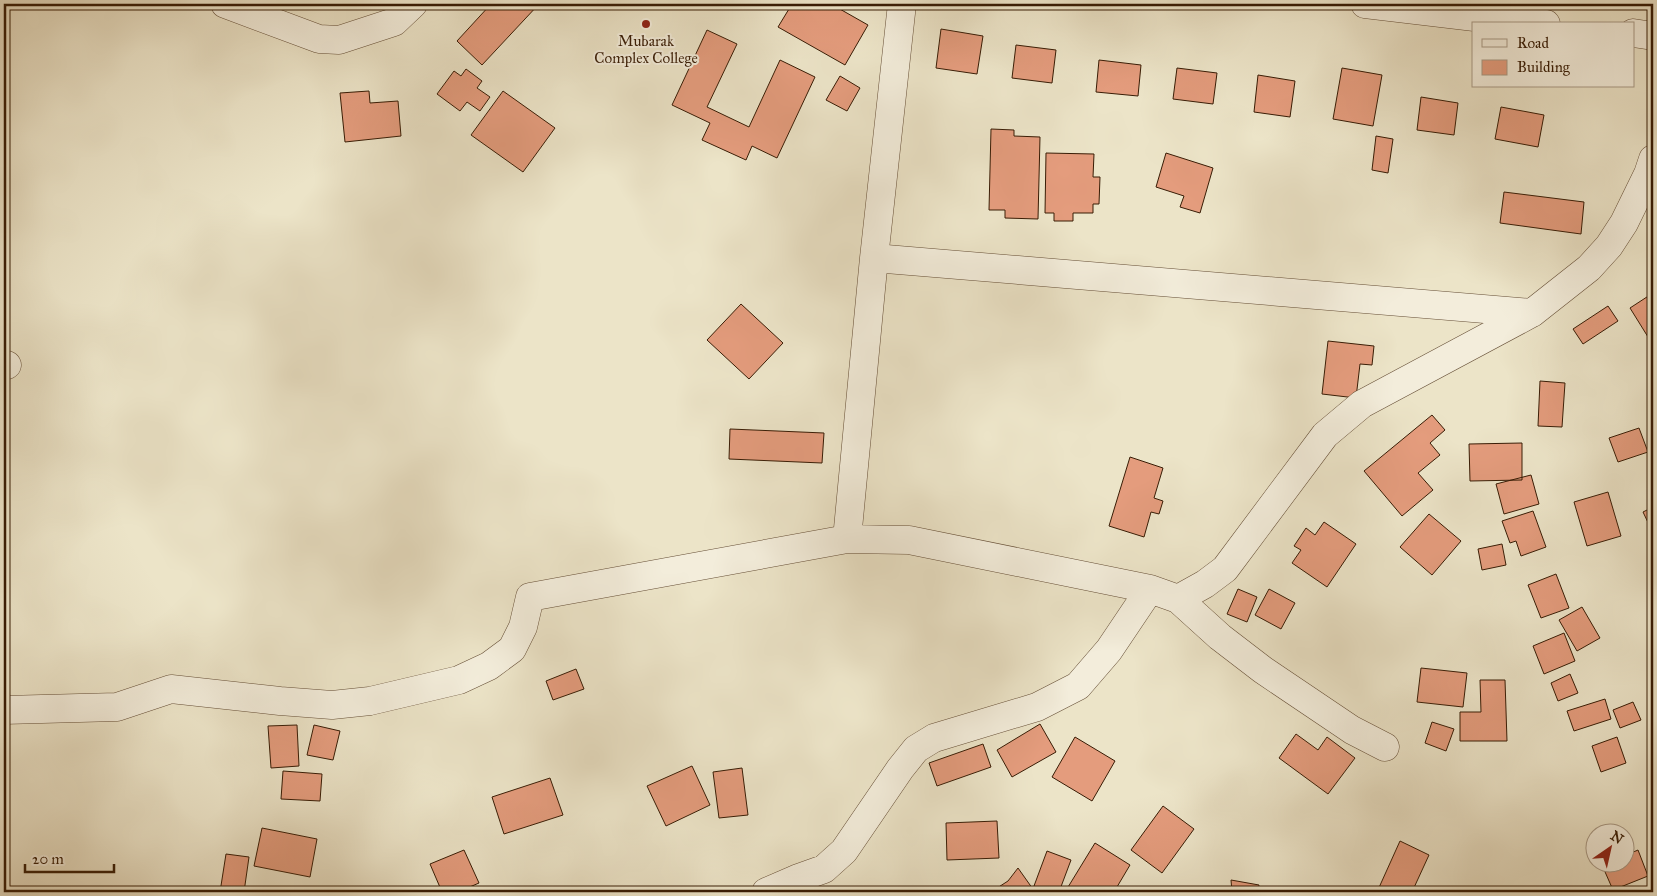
<svg xmlns="http://www.w3.org/2000/svg" width="1657" height="896" font-family="'IM FELL Great Primer',serif">
<style>
.building{fill:#e49c7d;stroke:#381c05}
.lines{fill:none;stroke-linecap:round;stroke-linejoin:round}
.street-casing{stroke:#654e36;stroke-width:29}
.street{stroke:#f3eddb;stroke-width:28}
.poi-dot{fill:#8f2418;stroke:#f3eddb;stroke-width:2}
.labels{text-anchor:middle;dominant-baseline:central;stroke-width:4;stroke-linejoin:round;paint-order:stroke}
.poi-label{font-size:15px;fill:#381c05;stroke:#f3eddb}
</style>
<rect width="100%" height="100%" fill="#ece4c8"/>
<filter id="stains"><feTurbulence type="fractalNoise" baseFrequency=".004" numOctaves="4"/><feColorMatrix values="0 0 0 0 .2 0 0 0 0 .09 0 0 0 0 .02 0 0 0 .5 -.17"/></filter>
<radialGradient id="worn" r=".72"><stop offset=".6" stop-color="#630" stop-opacity="0"/><stop offset="1" stop-color="#630" stop-opacity=".3"/></radialGradient>
<!-- building -->
<path class="building" d="M491,4H539L482,65L457,41Z
M792,4H831L868,25L845,65L778,27Z
M941,29L983,36L977,74L936,68Z
M707,30L737,44L707,107L749,127L780,60L815,77L777,158L752,146L746,160L702,140L710,123L672,105Z
M1016,45L1056,50L1052,83L1012,78Z
M1099,60L1141,65L1138,96L1096,92Z
M1177,68L1217,73L1213,104L1173,99Z
M1342,68L1382,75L1373,126L1333,119Z
M466,69L482,81L477,88L490,97L480,111L467,102L460,111L437,94L454,71L461,76Z
M1258,75L1295,81L1290,117L1254,112Z
M840,76L860,88L847,111L826,100Z
M369,91L370,103L398,101L401,136L345,142L340,93Z
M503,91L555,128L523,172L471,135Z
M1421,97L1458,103L1454,135L1417,130Z
M1501,107L1544,115L1538,147L1495,139Z
M991,129L1014,130V136L1040,137L1038,219L1005,218V210H989Z
M1376,136L1393,139L1388,173L1372,170Z
M1046,153L1094,154L1093,177H1100L1099,204H1093V213H1073V221H1054V213H1045Z
M1166,153L1213,168L1200,213L1180,207L1184,196L1156,187Z
M1504,192L1584,202L1581,234L1500,223Z
M1653,293V345L1630,308Z
M741,304L783,343L749,379L707,340Z
M1608,306L1618,321L1583,344L1573,329Z
M1328,341L1374,346L1372,365L1360,364L1356,398L1322,394Z
M1540,381L1565,383L1562,427L1538,426Z
M1432,415L1445,430L1430,443L1440,455L1418,473L1433,490L1402,516L1364,471Z
M1639,428L1648,452L1618,462L1609,438Z
M730,429L824,433L822,463L729,459Z
M1522,443V480L1470,481L1469,444Z
M1130,457L1163,468L1154,498L1163,501L1159,514L1151,512L1144,537L1109,526Z
M1531,475L1539,504L1504,514L1496,484Z
M1608,492L1621,536L1587,546L1574,502Z
M1653,507V533L1643,512Z
M1533,511L1546,547L1521,556L1516,541L1510,543L1502,521Z
M1429,514L1461,541L1432,575L1400,547Z
M1324,522L1356,544L1327,587L1292,563L1301,550L1294,546L1306,528L1315,535Z
M1502,544L1506,565L1482,570L1478,549Z
M1556,574L1569,608L1541,618L1528,585Z
M1238,589L1257,597L1247,622L1227,614Z
M1269,589L1295,603L1281,629L1255,615Z
M1582,607L1600,638L1577,651L1559,620Z
M1564,633L1575,661L1544,674L1533,646Z
M1421,668L1467,673L1463,707L1417,702Z
M576,669L584,689L553,700L546,681Z
M1570,674L1578,693L1558,701L1551,683Z
M1480,680H1505L1507,741H1460V712H1481Z
M1605,699L1611,719L1574,731L1567,711Z
M1633,702L1641,720L1620,728L1613,710Z
M1432,722L1454,729L1446,751L1425,743Z
M1040,724L1056,752L1012,777L997,750Z
M297,725L299,766L271,768L268,726Z
M314,725L340,731L333,760L307,755Z
M1296,734L1318,750L1327,737L1355,758L1328,794L1279,758Z
M1075,737L1115,761L1092,801L1052,777Z
M1617,737L1626,763L1601,772L1592,746Z
M983,744L991,767L937,786L929,763Z
M692,766L710,805L666,826L647,786Z
M742,768L748,815L719,818L713,772Z
M283,771L322,774L320,801L281,799Z
M550,778L563,815L504,834L492,797Z
M1163,806L1194,829L1162,873L1131,850Z
M997,821L999,858L947,860L946,823Z
M262,828L317,839L310,877L254,866Z
M1400,841L1429,855L1412,892H1377Z
M1095,843L1130,865L1114,892H1065Z
M464,850L479,883L458,892H442L430,864Z
M1638,850L1648,876L1613,890L1602,865L1624,864V856Z
M1047,851L1071,860L1059,892H1050L1034,886Z
M226,854L249,857L244,892H220Z
M1018,868L1035,892H995L994,890L1008,881Z
M1231,880L1259,885L1258,892H1232Z"/>
<g class="lines">
<!-- street casing -->
<g class="street-casing">
<path id="street" d="M225,4L319,39L339,40L394,22L413,4
M1365,4L1500,20L1546,24
M1633,33L1653,36
M874,258L1532,313
M4,364L7,365
M847,539L874,258L902,4
M1178,599L1220,637L1263,670L1352,730L1385,747
M4,710L117,707L171,689L280,701L332,705L370,701L459,680L489,666L512,649L523,627L530,597L847,539L909,540L1150,589L1178,599L1205,584L1225,569L1325,435L1362,404L1532,313L1589,268L1609,246L1624,223L1648,174L1653,159
M766,892L796,879L824,869L844,851L900,769L916,749L934,738L1037,707L1078,686L1109,650L1150,589"/>
</g>
<!-- street -->
<use href="#street" class="street"/>
</g>
<!-- markers -->
<circle class="poi-dot" cx="646" cy="24" r="5"/>
<g class="labels">
<!-- poi labels -->
<g class="poi-label">
<text x="646" y="41">Mubarak<tspan x="646" dy="17">Complex College</tspan></text>
</g>
</g>
<!-- margin -->
<rect width="1657" height="896" fill="none" stroke="#ece4c8" stroke-width="20"/>
<rect x="5" y="5" width="1647" height="886" fill="none" stroke="#381c05" stroke-width="2.5"/>
<rect x="10" y="10" width="1637" height="876" fill="none" stroke="#381c05"/>
<!-- legend -->
<rect x="1472" y="22" width="162" height="65" fill="#f3eddb" stroke="#a89985"/>
<rect x="1482" y="39" width="25" height="8" fill="#f3eddb" stroke="#a89985"/>
<text x="1517" y="48" font-size="15" fill="#381c05">Road</text>
<rect x="1482" y="60" width="25" height="15" fill="#e49c7d" stroke="#a89985"/>
<text x="1517" y="72" font-size="15" fill="#381c05">Building</text>
<!-- north arrow -->
<g transform="translate(1610 848) rotate(34)"><circle r="24" fill="#f3eddb" stroke="#a89985"/>
<path d="M0-4L9 19L0 12L-9 19Z" fill="#8f2418"/>
<text y="-8" font-size="14" font-weight="bold" text-anchor="middle" fill="#381c05">N</text>
</g>
<!-- scale -->
<path d="M25 864v8h89v-8" fill="none" stroke="#381c05" stroke-width="2.5"/>
<text x="32" y="864" font-size="15" fill="#381c05" stroke="#f3eddb" stroke-width="4" paint-order="stroke">20 m</text>
<rect width="100%" height="100%" filter="url(#stains)"/>
<rect width="100%" height="100%" fill="url(#worn)"/>
</svg>
